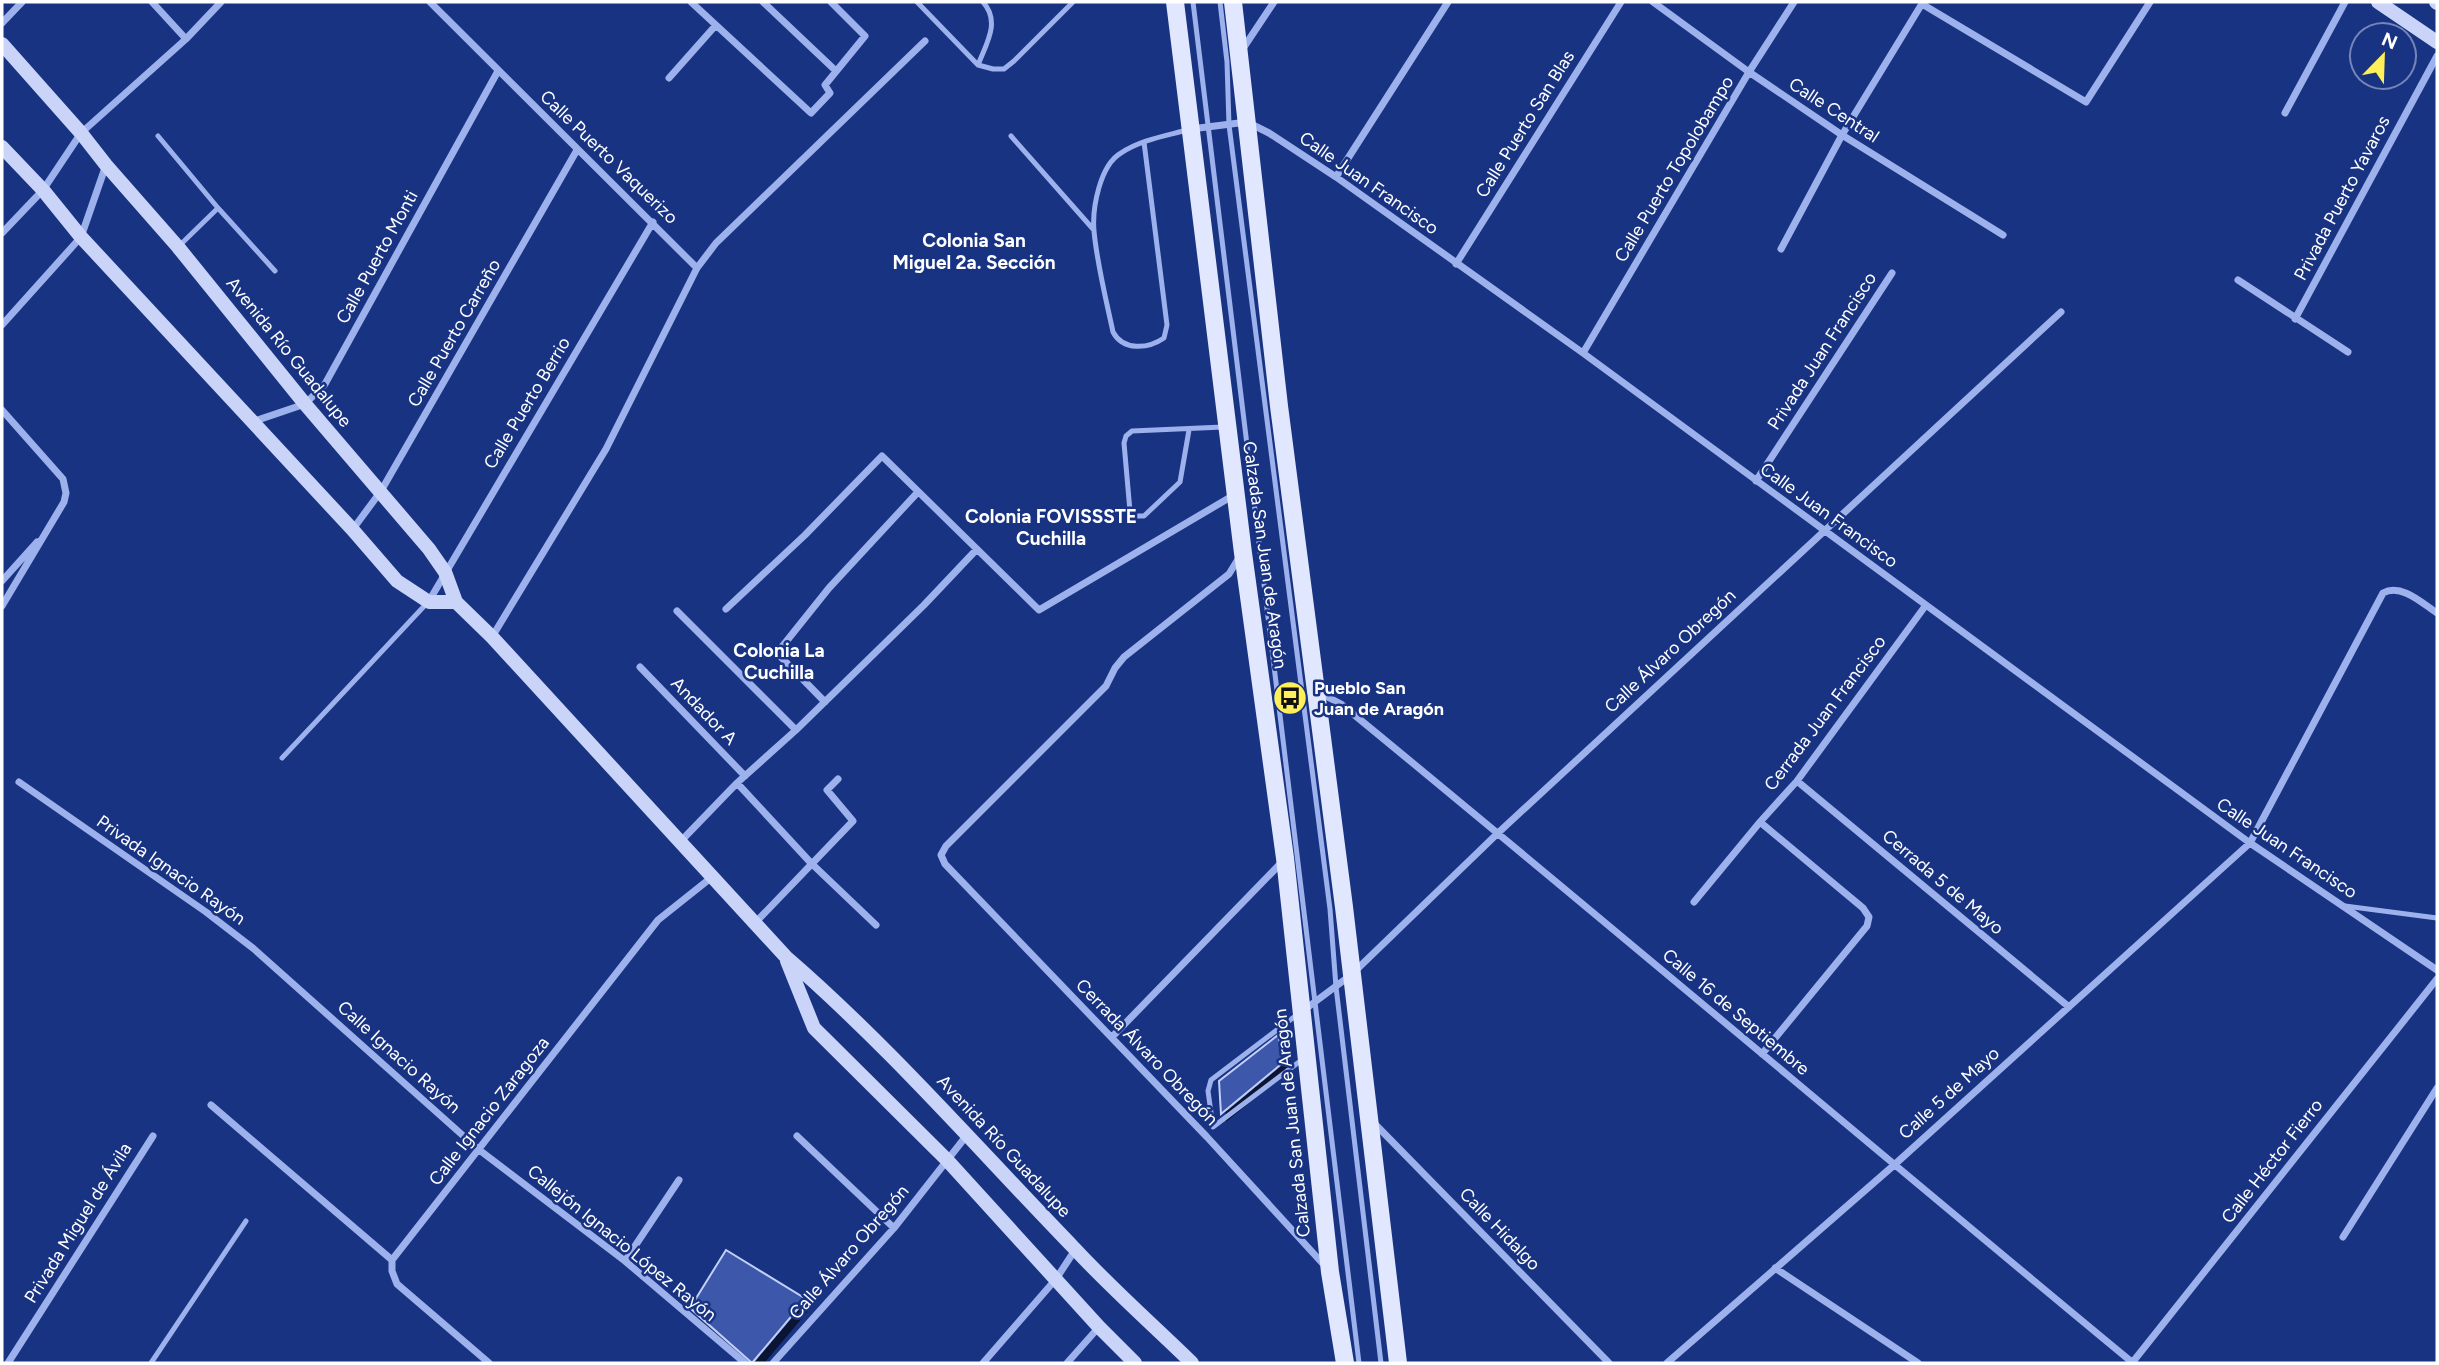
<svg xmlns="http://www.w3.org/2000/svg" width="2439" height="1365" font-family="Figtree,sans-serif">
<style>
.building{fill:#3d58aa;stroke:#c2d0f9;stroke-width:2;filter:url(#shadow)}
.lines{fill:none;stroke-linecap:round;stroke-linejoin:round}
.lane{stroke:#9db1ec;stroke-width:5}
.street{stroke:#9db1ec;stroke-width:7}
.secondary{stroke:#c9d4f8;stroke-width:14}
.primary{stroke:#e1e7ff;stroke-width:18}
.labels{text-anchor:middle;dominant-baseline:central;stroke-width:5;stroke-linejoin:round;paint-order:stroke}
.street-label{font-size:18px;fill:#fff;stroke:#193383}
.poi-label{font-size:18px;font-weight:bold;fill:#fff;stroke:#193383;text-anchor:start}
.neighbourhood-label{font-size:19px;font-weight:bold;fill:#fff;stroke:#193383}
</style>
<defs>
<filter id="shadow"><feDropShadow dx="6" dy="6" stdDeviation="0" flood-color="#0009"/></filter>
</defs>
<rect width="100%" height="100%" fill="#193383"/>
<!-- building -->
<path class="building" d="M1278,1035L1285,1061L1221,1114L1219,1081Z
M726,1250L806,1299L752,1363L690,1308Z"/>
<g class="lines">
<!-- lane -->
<path class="lane" d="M917,2L978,65L993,69H1004L1014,61L1073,2
M1193,2L1359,1363
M1220,2L1227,62L1229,125L1330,909L1336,987L1381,1363
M978,65C986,44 1001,22 983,2
M158,136L218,208
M1011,136L1093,229
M1144,142L1167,325L1164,338C1148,349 1123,351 1113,332C1106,299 1097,264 1094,231C1092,208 1100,165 1121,153C1140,140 1165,136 1187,130
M178,247L218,208L275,271
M1189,430L1180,482L1144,516H1136L1130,511L1124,443L1126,436L1132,431L1223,427
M282,758L428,602
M2345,906L2437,918
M1298,1014L1211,1080L1208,1091L1213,1127L1303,1059
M151,1363L246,1221"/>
<!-- street -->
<path class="street" d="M152,2L186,39
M430,2L697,268
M691,2L811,113L830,93L825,85L865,36L831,2
M763,2L836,71
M1653,2L1749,72L1842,135L2003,235
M1922,4L2086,102L2150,2
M2,23L22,2
M1242,50L1274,2
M669,78L716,25
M2285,113L2345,2
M1191,129L1247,122L1269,133L1336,177L1583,353L2250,843L2437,970
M1336,177L1448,2
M2,233L43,190L81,133L186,39L221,2
M1781,249L1842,135L1923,2
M1456,264L1621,2
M2238,280L2348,352
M2295,319L2437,56
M2,325L81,237L106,165
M1583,353L1749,72L1794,2
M2,410L63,479L66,493L64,502L2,606
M252,422L305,404L325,384L498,71
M1756,481L1892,273
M353,529L381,491L577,150
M1240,556L1229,574L1124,657L1115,668L1106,686L946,846L941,855L945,864L1207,1137L1325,1266
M2,581L37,542
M429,601L653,222
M726,609L805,535L882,456L1039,610L1234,495
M677,611L796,730
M492,637L606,449L697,268L716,243L925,41
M640,667L745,776
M1318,692L1341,704C1607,922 1868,1144 2133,1363
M825,702L777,653L829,588L918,492
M1797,781L2069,1007
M19,782L206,912L254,949L478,1149L625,1261L745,1363
M737,783L811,863L876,925
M1760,822L1863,908L1869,917L1867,926L1762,1054
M681,841L737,783L796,730L924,605L977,549
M1694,902L1760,822L1797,781L1926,605
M755,923L853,821L827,790L838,779
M1304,1010L1351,975L1498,833L2061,312
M1112,1037L1282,862
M211,1105L392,1260
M1373,1122L1609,1363
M797,1136L894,1228
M2343,1237L2437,1088
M625,1261L679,1180
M1775,1268L1918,1363
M8,1363L153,1136
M489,1363L397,1284L392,1271V1260L658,920L712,877
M773,1363L894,1228L967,1135
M983,1363L1056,1279L1075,1250
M1067,1363L1099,1327
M1667,1363L1893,1166L2250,843L2383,593C2401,583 2422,603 2437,613
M2132,1363L2437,979"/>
<!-- secondary -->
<path class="secondary" d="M2378,2L2437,42
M2436,2L2437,3
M2,44L81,133L106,165L178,247L305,404L429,549L445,572L456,602L492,637L786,957C889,1046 979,1150 1074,1248C1111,1288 1153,1325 1192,1363
M2,147L43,190L81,237L352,529L397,581L429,602H456
M787,961L814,1028L947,1160L1099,1327L1135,1363"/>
<!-- primary -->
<path class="primary" d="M1175,2L1243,553L1285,858L1330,1272L1345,1363
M1233,2L1279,406L1344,907L1398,1363"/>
</g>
<!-- icons -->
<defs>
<g id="bus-disc" transform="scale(1.75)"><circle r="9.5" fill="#ffef58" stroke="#193383"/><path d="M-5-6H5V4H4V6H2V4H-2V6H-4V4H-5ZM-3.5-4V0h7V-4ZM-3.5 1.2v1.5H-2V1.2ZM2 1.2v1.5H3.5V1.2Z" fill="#111"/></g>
</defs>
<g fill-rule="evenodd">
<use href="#bus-disc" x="1290" y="698"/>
</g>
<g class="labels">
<!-- street labels -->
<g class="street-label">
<text transform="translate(1834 110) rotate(33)">Calle Central</text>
<text transform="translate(1525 124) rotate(-58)">Calle Puerto San Blas</text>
<text transform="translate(609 157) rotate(44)">Calle Puerto Vaquerizo</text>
<text transform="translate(1674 169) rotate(-59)">Calle Puerto Topolobampo</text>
<text transform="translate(1369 183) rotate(35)">Calle Juan Francisco</text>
<text transform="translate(2342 198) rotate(-62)">Privada Puerto Yavaros</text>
<text transform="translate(377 257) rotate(-61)">Calle Puerto Monti</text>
<text transform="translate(454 333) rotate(-60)">Calle Puerto Carreño</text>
<text transform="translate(1822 351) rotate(-57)">Privada Juan Francisco</text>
<text transform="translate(289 352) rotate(51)">Avenida Río Guadalupe</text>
<text transform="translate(527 403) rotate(-59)">Calle Puerto Berrio</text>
<text transform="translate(1829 515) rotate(36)">Calle Juan Francisco</text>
<text transform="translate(1265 555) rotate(82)">Calzada San Juan de Aragón</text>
<text transform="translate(1670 651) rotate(-43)">Calle Álvaro Obregón</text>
<text transform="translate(704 711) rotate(46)">Andador A</text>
<text transform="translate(1825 713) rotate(-53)">Cerrada Juan Francisco</text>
<text transform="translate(2287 848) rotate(34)">Calle Juan Francisco</text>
<text transform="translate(171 870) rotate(35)">Privada Ignacio Rayón</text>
<text transform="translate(1943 882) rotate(40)">Cerrada 5 de Mayo</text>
<text transform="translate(1736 1012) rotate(40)">Calle 16 de Septiembre</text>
<text transform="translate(1147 1052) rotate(46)">Cerrada Álvaro Obregón</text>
<text transform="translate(399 1057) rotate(42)">Calle Ignacio Rayón</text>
<text transform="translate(1949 1093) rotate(-42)">Calle 5 de Mayo</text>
<text transform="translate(489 1111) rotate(-52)">Calle Ignacio Zaragoza</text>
<text transform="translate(1292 1123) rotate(-96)">Calzada San Juan de Aragón</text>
<text transform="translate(1004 1146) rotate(47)">Avenida Río Guadalupe</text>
<text transform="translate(2272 1161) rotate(-52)">Calle Héctor Fierro</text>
<text transform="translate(78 1223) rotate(-58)">Privada Miguel de Ávila</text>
<text transform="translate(1500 1229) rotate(46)">Calle Hidalgo</text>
<text transform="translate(622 1243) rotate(39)">Callejón Ignacio López Rayón</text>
<text transform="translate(849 1252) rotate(-49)">Calle Álvaro Obregón</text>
</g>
<!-- poi labels -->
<g class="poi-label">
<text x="1314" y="688">Pueblo San<tspan x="1314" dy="21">Juan de Aragón</tspan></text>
</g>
<!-- neighbourhood labels -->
<g class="neighbourhood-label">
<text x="974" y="240">Colonia San<tspan x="974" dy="22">Miguel 2a. Sección</tspan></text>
<text x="1051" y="516">Colonia FOVISSSTE<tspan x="1051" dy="22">Cuchilla</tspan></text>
<text x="779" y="650">Colonia La<tspan x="779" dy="22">Cuchilla</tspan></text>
</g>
</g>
<!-- border -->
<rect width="2439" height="1365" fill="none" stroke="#ffffff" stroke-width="7"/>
<!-- north arrow -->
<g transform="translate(2383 56) rotate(23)"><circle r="33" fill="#193383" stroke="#7585b5" stroke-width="2"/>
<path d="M0-5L12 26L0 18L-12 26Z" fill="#ffef58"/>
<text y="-10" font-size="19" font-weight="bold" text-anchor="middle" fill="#ffffff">N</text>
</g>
</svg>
